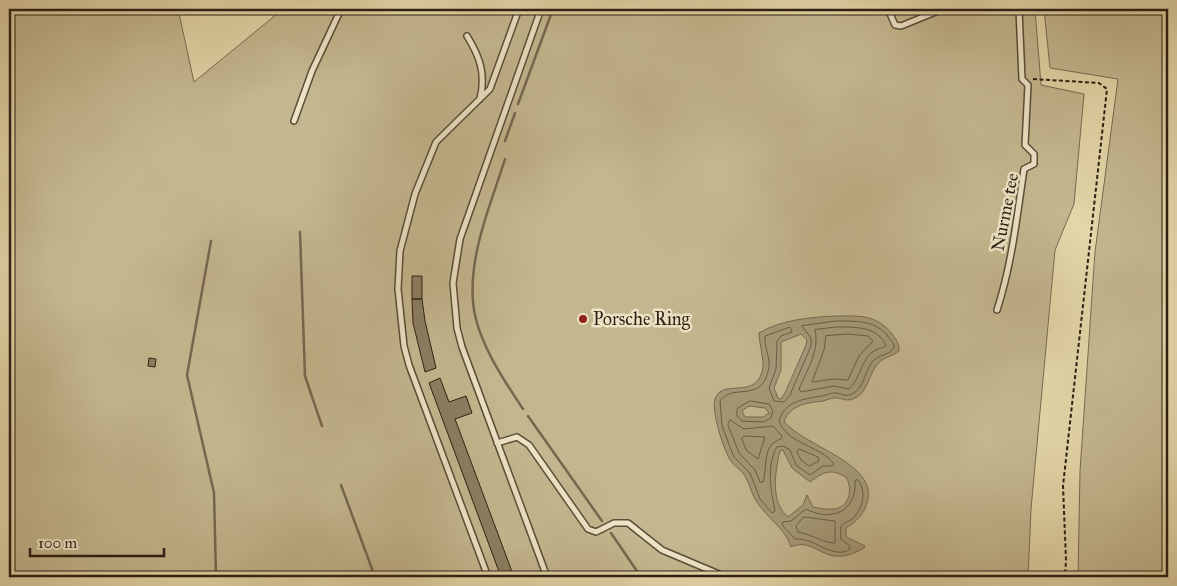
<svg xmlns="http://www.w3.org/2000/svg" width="1177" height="586" font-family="'IM FELL Great Primer',serif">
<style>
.green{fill:#c4b78f;stroke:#786b52}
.water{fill:#a59876;stroke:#75684f;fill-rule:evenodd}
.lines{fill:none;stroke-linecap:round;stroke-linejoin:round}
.shore{stroke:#685c45;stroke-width:1}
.stream{stroke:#75684f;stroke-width:2.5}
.building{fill:#8b7e61;stroke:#2c1f14}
.service-casing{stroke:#5a4d39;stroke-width:8}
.path{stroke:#2c1f14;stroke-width:2;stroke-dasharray:4 2.5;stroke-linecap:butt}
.service{stroke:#ede4c6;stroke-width:5}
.poi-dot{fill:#8f2418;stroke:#ede4c6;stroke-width:2}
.labels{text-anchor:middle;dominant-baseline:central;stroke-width:5;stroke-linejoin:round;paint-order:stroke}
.street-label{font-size:18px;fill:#2c1f14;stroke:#ede4c6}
.poi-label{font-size:18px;fill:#2c1f14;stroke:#ede4c6;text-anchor:start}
</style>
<rect width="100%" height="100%" fill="#e3d6a8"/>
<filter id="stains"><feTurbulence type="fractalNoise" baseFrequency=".004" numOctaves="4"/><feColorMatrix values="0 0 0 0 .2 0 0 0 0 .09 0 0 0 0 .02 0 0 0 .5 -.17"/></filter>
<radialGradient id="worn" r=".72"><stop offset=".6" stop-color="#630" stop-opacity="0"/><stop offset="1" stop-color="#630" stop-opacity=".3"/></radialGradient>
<!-- green -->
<path class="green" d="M9,9H178L194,82L283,9H1035L1041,85L1084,94L1074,204L1055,250L1031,509L1028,577H9Z
M1044,9H1168V577H1078L1080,471L1095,252L1118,79L1050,68Z"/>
<!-- water -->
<path class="water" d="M836,316C860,316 876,314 892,334C897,341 899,343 899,351C892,357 882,357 877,365C868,375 868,394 853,399C845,402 841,397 834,398C831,398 827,400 823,401C807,403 792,404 784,421C802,446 880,463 867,503C864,514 856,522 846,528V537L865,546L864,548C824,572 817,535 791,547C786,529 767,518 757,502C752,495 750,485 746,478C743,471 735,467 731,461C724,452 711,410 715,399C722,377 758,402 763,367C764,361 759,342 759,333C780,320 811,317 836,316ZM801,334L807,340L806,345L785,393L781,399L778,398L774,388L781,370V342ZM749,406L765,408L769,413L763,417H745L742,411ZM783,450L792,468L810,482C824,472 830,468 846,477C853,489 850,507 834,509C827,510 819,508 813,507L807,495L803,505L788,517C770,502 775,472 780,451Z"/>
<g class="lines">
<!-- shore -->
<path class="shore" d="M836,321C855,321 874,320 887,335C890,340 894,342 894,348C888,356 879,354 872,362C865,371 864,388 852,394C846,397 843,394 837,393C833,392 827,395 822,396C805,399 785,400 779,421C787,444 821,446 834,464L832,466H823L810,475L796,465L790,450L783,446L777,447C766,465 771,492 775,511L772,513L760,499L750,473L734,457L722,426L720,401C733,382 763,405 769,367C770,357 764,346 765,336L790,327L792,332L781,336L777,341L776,369L769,388L774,401L784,402L790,395L811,346V338L802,326Z
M836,327C855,327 878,326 886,346C883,348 878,348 874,351C861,359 861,378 849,389L834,386L801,392L799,389C807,370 820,350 815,330Z
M848,334L868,336L873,341L859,356L848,380L834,379L812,382L824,350L826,336Z
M750,401L769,404L773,411L771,418L763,422L742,421L737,416V409Z
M730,420L744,429L773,426L782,436L781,439C761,445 768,467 763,482H760L755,470L739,453L728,425Z
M744,436L765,437L758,459L746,450L742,439Z
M799,449L818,457L819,461L809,466L801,460L797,452Z
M858,480C868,492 862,511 851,520C848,522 843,522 841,527C840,530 841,535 841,539L850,546L849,550C831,559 814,537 795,539L782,525L783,522L791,521L806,509C831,522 857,512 855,481Z
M804,517L835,521V543C826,544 811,534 798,532L796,526Z"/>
<!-- stream -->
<path class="stream" d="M518,104L553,9
M505,141L515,113
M505,159C491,204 469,253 473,302C476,339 503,379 523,409
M300,232L305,376L322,426
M211,241L187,375L214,493L216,577
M528,416L602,521
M341,485L375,577
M611,533L641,577"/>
</g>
<!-- building -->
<path class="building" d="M412,276H422V299H412Z
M412,299H422L425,321L436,368L425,372L413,323Z
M149,358L156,359L155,367L148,366Z
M440,378L449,402L466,396L472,413L455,419L514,577H501L429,383Z"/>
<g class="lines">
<!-- service casing -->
<g class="service-casing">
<path id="service" d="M541,9L460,239L453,283L457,328L462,347L547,577
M888,9L895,25L901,26L943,9
M467,36C480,57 486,74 480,99
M294,121L312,71L341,9
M997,310C1012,264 1017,216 1024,169L1034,164V154L1025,145L1028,85L1022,79L1019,9
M497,443L517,437L529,445L588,529L596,532L614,523H628L662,550L726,577
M488,577L409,365L404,346L398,289L400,251L415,194L436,142L490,89L519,9"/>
</g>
<!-- path -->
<path class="path" d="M1033,79L1099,83L1107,89L1063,486L1066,560L1065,577"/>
<!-- service -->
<use href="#service" class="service"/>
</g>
<!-- markers -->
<circle class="poi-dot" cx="583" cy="319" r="5"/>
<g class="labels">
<!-- street labels -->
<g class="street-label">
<text transform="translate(1005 212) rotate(-79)">Nurme tee</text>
</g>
<!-- poi labels -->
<g class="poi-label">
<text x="593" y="319">Porsche Ring</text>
</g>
</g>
<!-- margin -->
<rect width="1177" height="586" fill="none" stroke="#e3d6a8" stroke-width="30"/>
<rect x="10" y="10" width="1157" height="566" fill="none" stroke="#2c1f14" stroke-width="2.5"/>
<rect x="15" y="15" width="1147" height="556" fill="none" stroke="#2c1f14"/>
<!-- scale -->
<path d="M30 548v8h134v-8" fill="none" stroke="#2c1f14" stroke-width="2.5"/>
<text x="38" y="548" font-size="15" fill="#2c1f14" stroke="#ede4c6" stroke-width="4" paint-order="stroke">100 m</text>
<rect width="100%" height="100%" filter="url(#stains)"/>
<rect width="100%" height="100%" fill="url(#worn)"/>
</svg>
